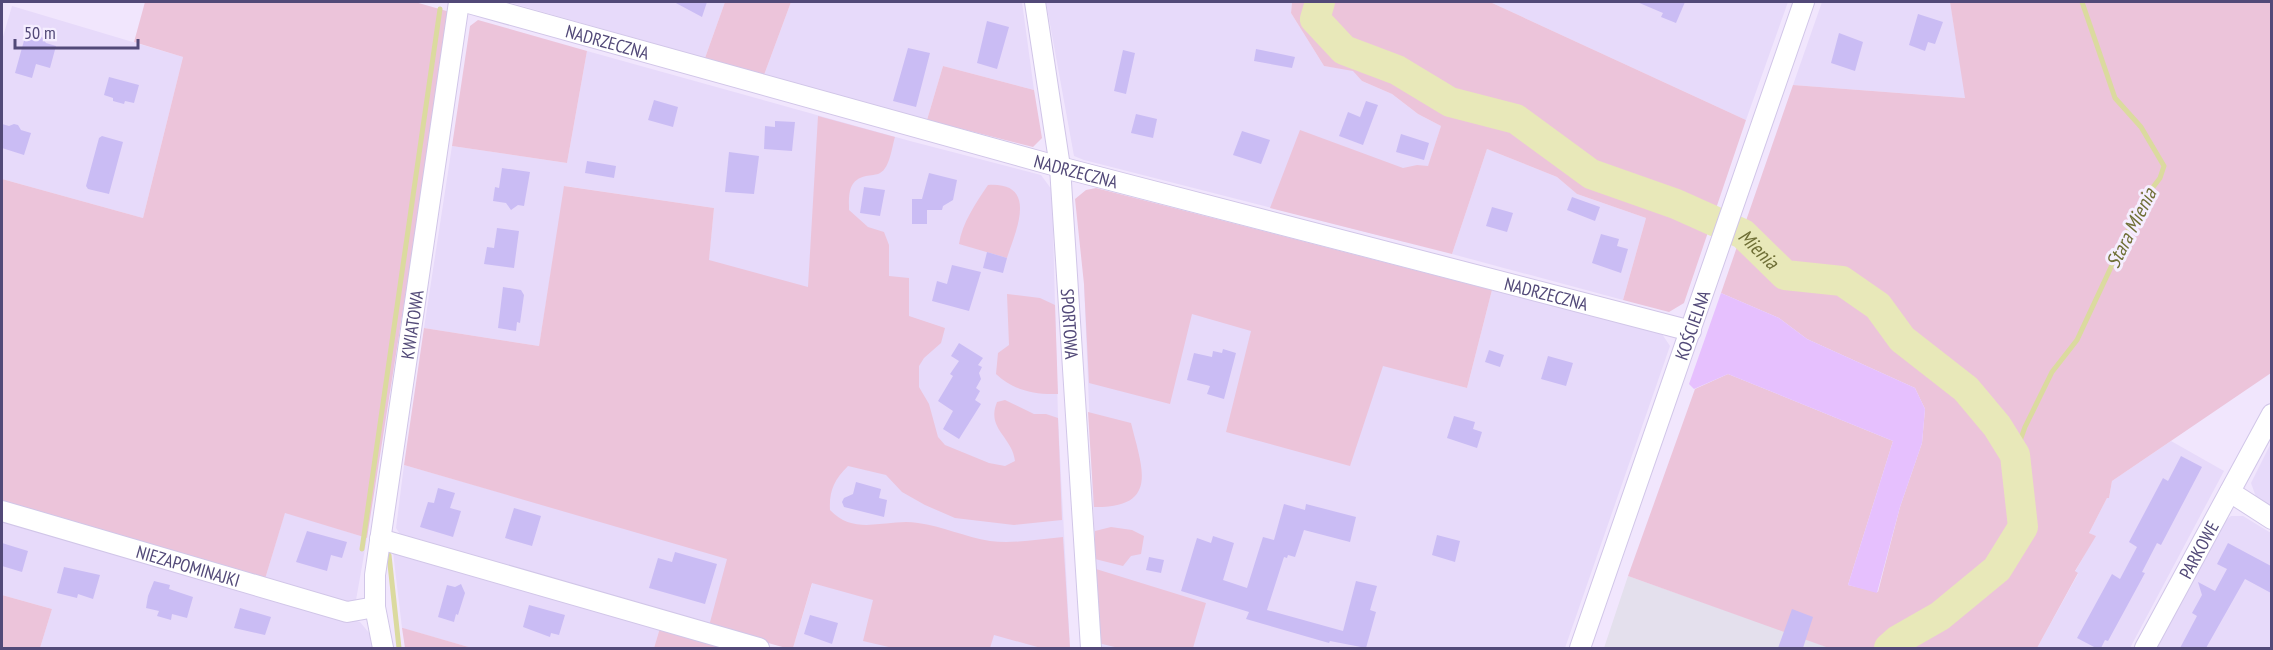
<svg xmlns="http://www.w3.org/2000/svg" width="2273" height="650" font-family="'PT Sans Narrow',sans-serif">
<style>
.residential{fill:#e7dafa}
.industrial{fill:#e4e0ed}
.green{fill:#ecc4da}
.sand{fill:#e6c0fe}
.lines{fill:none;stroke-linecap:round;stroke-linejoin:round}
.stream{stroke:#dbda9f;stroke-width:5}
.river{stroke:#e8e8b9;stroke-width:30}
.building{fill:#cabcf4}
.minor-casing{stroke:#d1c6e8;stroke-width:22}
.minor{stroke:#fff;stroke-width:20}
.labels{text-anchor:middle;dominant-baseline:central;stroke-width:6;stroke-linejoin:round;paint-order:stroke}
.street-label{font-size:18px;fill:#524978;stroke:#f5eeff}
.water-label{font-size:20px;font-style:italic;fill:#6f6f36;stroke:#f5eeff}
</style>
<rect width="100%" height="100%" fill="#f1e6fd"/>
<!-- residential -->
<path class="residential" d="M508,2H725L705,58Z
M791,2H1022L1034,90L943,66L927,120L764,75Z
M1046,2H1292L1291,13L1324,66L1353,70L1362,81L1392,94L1418,114L1441,126L1405,242L1084,160L1074,156Z
M1490,2H1788L1746,120Z
M1822,2H1950L1966,98L1793,85Z
M12,6L183,57L143,218L2,179V40Z
M587,51L910,141L1041,175L1052,190L1058,418L1070,648H793L812,584L709,626L403,539L396,528L404,465L680,544L714,208L565,186L539,346L424,328L452,146L567,163Z
M1487,149L1557,177L1577,194L1646,218L1623,300L1452,254Z
M1084,284L1467,388L1492,290L1662,334L1670,346L1565,648H1099Z
M2171,441L2224,471L2130,648H2037L2078,574L2075,572L2095,536L2089,533L2107,498H2109L2112,481Z
M2271,443V506L2256,497L2251,483Z
M285,512L367,538L356,600L349,602L265,579Z
M2231,516H2243L2271,533V648H2157L2224,522Z
M2,518L360,622L375,640L376,648H40L52,609L2,595Z
M393,552L660,628L654,648H472L402,628Z"/>
<!-- industrial -->
<path class="industrial" d="M1628,576L1784,631L1827,647L1826,648H1604Z"/>
<!-- green -->
<path class="green" d="M145,2H415L450,12L367,538L285,513L265,579L2,503V179L143,218L183,57L134,42Z
M725,2H791L764,75L705,58Z
M1292,2H1490L1746,120L1684,303L1669,312L1623,300L1646,218L1577,194L1557,177L1487,149L1452,254L1270,208L1300,130L1403,168L1417,165L1428,166L1441,126L1418,114L1392,94L1362,81L1353,71L1324,66L1291,13Z
M1950,2H2271V373L2112,481L2109,498H2107L2089,533L2096,536L2075,571L2078,573L2037,648H1826V647L1628,576L1695,389L1728,374L1893,441L1848,585L1878,592L1900,507L1922,443L1925,409L1915,388L1807,339L1779,318L1721,293L1793,85L1965,98Z
M478,20L587,51L567,163L452,146L470,26Z
M943,66L1034,90L1042,138L1033,147L927,120Z
M818,116L895,137C892,146 890,168 880,173C877,175 870,175 866,176C848,180 849,194 849,210L868,227L884,232L889,245V276L909,278V316L945,328L941,343L924,358L919,366V387L929,404L938,437L945,445L989,463L1005,466L1015,461C1012,436 986,429 997,402L1005,400L1034,414H1046L1058,418L1062,520L1014,525L955,518L925,505L902,492L886,475L848,466C834,480 829,491 830,510C855,537 887,518 918,523C942,526 965,537 990,541C1014,544 1039,539 1063,537L1070,648H1041L994,635L990,648H893L863,641L873,600L812,583L793,648H786L709,626L727,559L404,465L424,328L539,346L564,186L714,208L709,260L808,287Z
M988,185C1039,182 1016,230 1007,258L959,244C962,223 976,203 988,185Z
M1096,188L1492,290L1467,388L1383,366L1350,466L1226,432L1251,331L1192,314L1170,404L1089,383L1084,284L1075,199L1086,190Z
M1007,294L1040,298L1055,305L1058,394C1034,395 1013,390 996,374L998,353L1009,345Z
M1088,412L1131,423C1142,468 1160,508 1094,507Z
M1111,527L1132,530L1144,536L1141,554L1131,556L1123,566L1095,559V531Z
M1096,569L1206,603L1193,648H1119L1098,643Z
M2,595L52,609L40,648H2Z
M402,628H403L472,648H405Z
M660,628L729,648H654Z"/>
<!-- sand -->
<path class="sand" d="M1721,293L1779,318L1807,339L1915,388L1925,409L1922,443L1900,507L1877,593L1848,585L1893,441L1728,374L1694,389L1689,384Z"/>
<g class="lines">
<!-- stream -->
<path class="stream" d="M2015,455L2025,427L2052,372L2077,340L2141,203L2160,178L2164,166L2141,127L2115,98L2082,2
M362,549L440,9
M389,555L399,648"/>
<!-- river -->
<path class="river" id="s1" d="M1320,2L1315,19L1344,50L1397,70L1450,102L1516,119L1591,174L1676,204L1743,234L1785,275L1842,281L1878,306L1902,339L1966,389L1997,426L2015,455L2023,527L1997,569L1940,616L1898,640L1889,648"/>
</g>
<!-- building -->
<path class="building" d="M674,2H707L702,17Z
M1637,2H1685L1676,23L1661,17L1663,13Z
M1918,14L1943,22L1935,44L1928,42L1925,51L1909,45Z
M987,21L1009,27L997,69L977,63Z
M1839,33L1863,42L1855,71L1831,63Z
M25,37L34,40L42,37L46,43L56,46L50,68L36,64L32,78L15,73Z
M908,48L930,53L916,107L893,101Z
M1256,49L1295,57L1292,68L1254,61Z
M1123,50L1135,53L1126,94L1114,91Z
M109,77L139,85L134,103L125,101L124,104L113,101V98L104,95Z
M654,100L678,107L673,127L648,120Z
M1366,101L1378,105L1363,145L1339,136L1348,112L1360,117Z
M1136,114L1157,119L1153,138L1131,133Z
M775,121L795,122L792,151L764,149L765,126L775,127Z
M2,124L9,126L14,124L18,125L21,130L31,133L24,155L2,148Z
M1242,131L1270,140L1261,164L1233,155Z
M1401,134L1429,143L1424,160L1396,152Z
M102,136L123,142L109,194L88,189L86,186L99,138Z
M729,152L759,156L754,194L725,192Z
M587,161L616,166L614,178L585,173Z
M502,168L530,172L524,206L518,205L511,210L506,203L493,201L495,187L499,188Z
M929,173L957,180L953,200L943,206L942,210H927V224H912V199H922Z
M864,187L885,190L880,216L860,213Z
M1572,197L1600,207L1595,221L1567,210Z
M1492,207L1513,213L1507,232L1486,226Z
M497,228L519,231L514,268L484,264L487,247L494,248Z
M1601,234L1619,239L1617,246L1628,249L1621,273L1592,263Z
M987,252L1007,258L1003,273L983,268Z
M952,265L981,272L969,311L932,301L937,281L947,284Z
M503,287L521,290L524,295L520,323L517,322L516,331L498,328Z
M959,343L983,358L978,365L982,367L979,373L981,379L976,388L980,391L975,400L981,404L959,439L943,429L953,411L938,401L953,376L950,374L959,361L951,356Z
M1223,349L1236,353L1224,399L1207,394L1210,386L1187,380L1194,353L1212,357L1213,351L1222,353Z
M1489,350L1504,355L1500,367L1485,362Z
M1548,356L1573,363L1566,386L1541,379Z
M1454,416L1475,422L1473,429L1482,432L1477,448L1447,438Z
M2181,456L2202,467L2161,545L2157,543L2142,572L2145,573L2108,641L2105,640L2101,648H2096L2077,638L2112,574L2120,579L2137,547L2129,542L2163,478L2168,481Z
M856,482L881,489L879,498L887,500L884,517L844,507L842,502L844,498L853,494Z
M438,488L455,493L450,508L461,511L453,537L420,527L428,502L434,503Z
M1284,504L1305,510L1306,504L1356,517L1350,542L1304,530L1295,557L1288,555L1287,558L1284,557L1267,610L1343,631L1356,581L1377,586L1370,610L1376,612L1366,648L1330,641L1329,643L1246,619L1249,612L1181,591L1197,538L1211,543L1213,536L1234,543L1223,580L1247,588L1263,537L1274,540Z
M514,508L541,516L532,546L505,538Z
M307,531L347,542L342,558L331,555L327,571L296,562Z
M1437,535L1460,541L1455,562L1432,555Z
M2,543L28,551L22,572L2,566Z
M2228,543L2271,566V593L2245,579L2206,648H2180L2197,616L2192,613L2202,595L2198,582L2215,591L2227,569L2217,564Z
M675,552L717,564L705,604L649,588L658,558L672,562Z
M1149,557L1164,560L1161,573L1146,570Z
M64,567L100,575L93,599L78,594L77,598L57,593Z
M154,581L170,585L169,589L193,597L187,618L172,614L171,620L157,616L159,611L146,608L148,596Z
M461,584L465,593L458,615L456,614L454,622L438,617L447,585L455,587Z
M529,605L565,615L559,635L551,633L550,637L523,627Z
M240,608L271,617L265,635L234,628Z
M1792,609L1813,617L1803,648H1778Z
M810,615L838,623L832,644L804,634Z"/>
<g class="lines">
<!-- minor casing -->
<g class="minor-casing">
<g id="minor">
<path id="s2" d="M465,2L1060,167L1691,331"/>
<path id="s3" d="M1035,2L1060,167L1091,648"/>
<path d="M2230,492L2272,519"/>
<path id="s4" d="M2,511L347,612L375,607"/>
<path d="M380,539L759,648"/>
<path id="s5" d="M383,648L375,607V575L459,2"/>
<path id="s6" d="M1580,648L1804,2"/>
<path id="s7" d="M2145,648L2272,414"/>
</g>
</g>
<!-- minor -->
<use href="#minor" class="minor"/>
</g>
<g class="labels">
<!-- street labels -->
<g class="street-label">
<text stroke="none"><textPath href="#s2" startOffset="148">NADRZECZNA</textPath></text>
<text stroke="none"><textPath href="#s2" startOffset="634">NADRZECZNA</textPath></text>
<text stroke="none"><textPath href="#s2" startOffset="1120">NADRZECZNA</textPath></text>
<text stroke="none"><textPath href="#s3" startOffset="324">SPORTOWA</textPath></text>
<text stroke="none"><textPath href="#s5" startOffset="327">KWIATOWA</textPath></text>
<text stroke="none"><textPath href="#s6" startOffset="342">KOŚCIELNA</textPath></text>
<text stroke="none"><textPath href="#s7" startOffset="112">PARKOWE</textPath></text>
<text stroke="none"><textPath href="#s4" startOffset="194">NIEZAPOMINAJKI</textPath></text>
</g>
<!-- water labels -->
<g class="water-label">
<text transform="translate(2131 228) rotate(-63)">Stara Mienia</text>
<text stroke="none"><textPath href="#s1" startOffset="525">Mienia</textPath></text>
</g>
</g>
<!-- border -->
<rect width="2273" height="650" fill="none" stroke="#524978" stroke-width="6"/>
<!-- scale -->
<path d="M15 39v9h123v-9" fill="none" stroke="#524978" stroke-width="3"/>
<text x="24" y="39" font-size="18" fill="#524978" stroke="#f5eeff" stroke-width="4.5" paint-order="stroke">50 m</text>
</svg>
